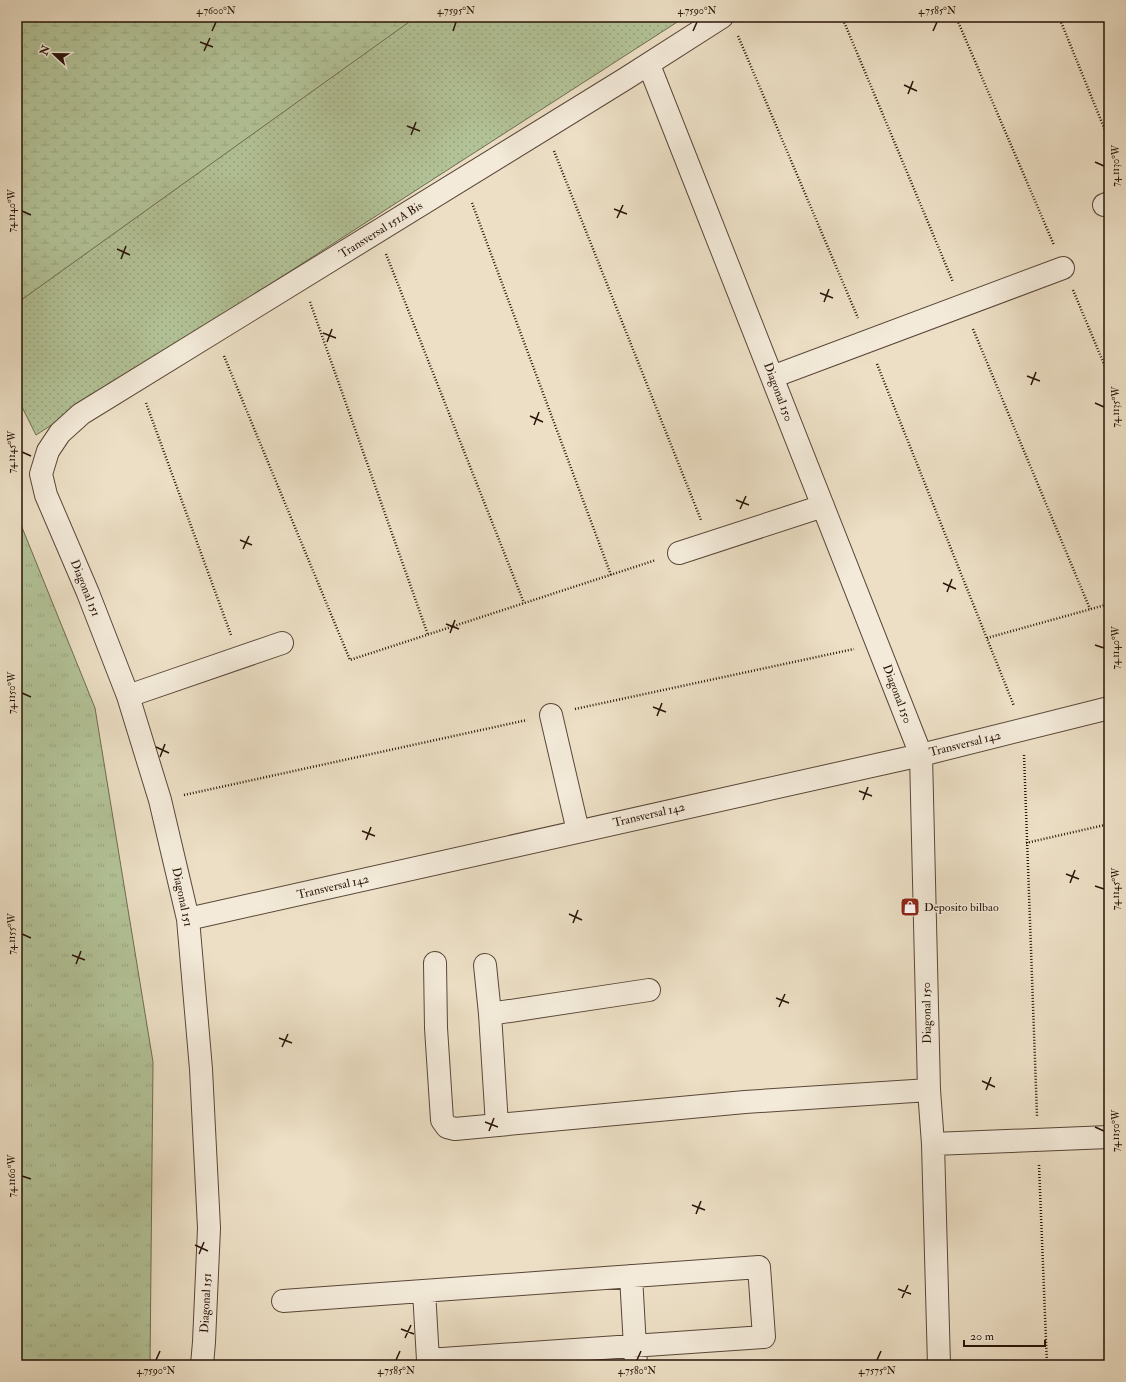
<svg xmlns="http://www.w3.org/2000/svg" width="1126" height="1382" font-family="'IM FELL Double Pica',serif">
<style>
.grass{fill:url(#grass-tufts);stroke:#6e6c50}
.wetland{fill:url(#wetland-marsh);stroke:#6e6c50}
.park{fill:url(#park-dots);stroke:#6e6c50}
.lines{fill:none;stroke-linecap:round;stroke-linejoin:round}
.minor-casing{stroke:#5a4738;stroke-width:24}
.path{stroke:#291409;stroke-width:2.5;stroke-dasharray:1 2;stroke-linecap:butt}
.minor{stroke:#f3ead9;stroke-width:22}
.ticks{fill:none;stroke:#291409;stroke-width:1.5}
.labels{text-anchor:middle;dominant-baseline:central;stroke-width:3;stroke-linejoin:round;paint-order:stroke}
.street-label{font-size:12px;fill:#291409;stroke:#f3ead9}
.poi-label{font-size:12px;fill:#291409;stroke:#f3ead9;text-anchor:start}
.neatline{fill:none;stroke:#291409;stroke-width:1.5}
.ticks-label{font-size:10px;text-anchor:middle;fill:#291409}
</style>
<defs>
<pattern id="grass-tufts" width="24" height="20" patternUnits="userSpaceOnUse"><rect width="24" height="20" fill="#b3c398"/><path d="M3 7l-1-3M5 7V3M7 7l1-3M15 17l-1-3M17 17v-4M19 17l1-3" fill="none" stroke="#9aa782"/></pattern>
<pattern id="wetland-marsh" width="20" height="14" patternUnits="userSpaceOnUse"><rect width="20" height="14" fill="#b3c398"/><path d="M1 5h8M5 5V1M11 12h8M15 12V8" fill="none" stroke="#9aa782"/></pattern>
<pattern id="park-dots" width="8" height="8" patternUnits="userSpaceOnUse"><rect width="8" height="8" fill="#b3c398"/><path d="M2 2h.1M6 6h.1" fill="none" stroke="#9aa782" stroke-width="1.8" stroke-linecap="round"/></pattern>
</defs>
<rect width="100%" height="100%" fill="#ecdfc5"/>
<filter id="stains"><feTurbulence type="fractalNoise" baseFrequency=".005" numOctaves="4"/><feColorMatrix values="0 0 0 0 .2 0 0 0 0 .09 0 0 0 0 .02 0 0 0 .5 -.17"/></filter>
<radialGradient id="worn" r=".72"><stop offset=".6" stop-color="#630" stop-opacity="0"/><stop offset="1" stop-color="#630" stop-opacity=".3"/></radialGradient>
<!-- grass -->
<path class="grass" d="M17,515L95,708L153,1062L150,1365H17Z"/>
<!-- wetland -->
<path class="wetland" d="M17,17H444L17,305Z"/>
<!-- park -->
<path class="park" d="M416,17H685L36,435L17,397V303Z"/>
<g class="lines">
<!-- minor casing -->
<g class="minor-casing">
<path id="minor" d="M649,65L921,755L929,1090L933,1144L939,1365
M1104,205L1109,203
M772,377L1063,268
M679,553L823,506
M128,696L282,643
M551,715L578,831
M188,919L921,755L1109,708
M435,963L436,1028L442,1120L447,1127L455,1129L745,1102L929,1090
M485,965L490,1014L497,1125
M490,1014L649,990
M933,1144L1109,1137
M631,1276L636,1365
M283,1301L759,1267L764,1337L428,1360L424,1291
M202,1365L204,1342L209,1228L201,1069L188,919L160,800L128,696L88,593L46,495L41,474L48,451L60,433L81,414L625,79L722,17"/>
</g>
<!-- path -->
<path class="path" d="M842,17L953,282
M956,17L1054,245
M1059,17L1109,140
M738,36L858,318
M554,151L701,520
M472,203L611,575
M386,254L524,603
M1073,290L1109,376
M310,302L428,635
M973,329L1090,609
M224,356L350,660L656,560
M877,364L1014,706
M146,403L231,635
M987,638L1109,604
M575,709L854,649
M1024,755L1037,1116
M184,795L527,720
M1026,843L1109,824
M1039,1165L1047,1365"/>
<!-- minor -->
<use href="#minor" class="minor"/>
</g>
<!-- ticks -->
<path class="ticks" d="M212,31L216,22M453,31L456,22M693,31L697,22M933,31L937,22M200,42L213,47M204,51L210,38M904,85L917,91M908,94L913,81M407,126L420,131M411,135L416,122M1095,162L1104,166M614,209L627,214M22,211L31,215M617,218L623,205M117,249L130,255M121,259L126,246M820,293L833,298M824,302L829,289M323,333L336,338M327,342L332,329M1027,376L1040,381M1031,385L1036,372M1095,403L1104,407M530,416L543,422M534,425L539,412M22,452L31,456M736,500L749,505M740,509L746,496M240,540L252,545M243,549L249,536M943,583L956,589M947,592L952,579M446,624L459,629M450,633L455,620M1095,645L1104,648M22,693L31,697M653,707L666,712M657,716L662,703M156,747L169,753M160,757L165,744M859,791L872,796M863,800L868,787M362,831L375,836M366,840L371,827M1066,874L1079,879M1070,883L1075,870M1095,886L1104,889M569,914L582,920M573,923L578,910M22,934L31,938M72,955L85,960M76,964L81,951M776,998L789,1003M779,1007L785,994M279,1038L292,1043M282,1047L288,1034M982,1081L995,1087M986,1090L991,1077M485,1122L498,1127M1095,1127L1104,1131M489,1131L494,1118M22,1176L31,1179M692,1205L705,1210M696,1214L701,1201M195,1245L208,1251M199,1254L204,1242M898,1289L911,1294M902,1298L908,1285M401,1329L414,1334M405,1338L411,1325M156,1360L160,1351M396,1360L400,1351M637,1360L641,1351M877,1360L881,1351"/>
<!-- icons -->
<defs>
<g id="shop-square" transform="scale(1)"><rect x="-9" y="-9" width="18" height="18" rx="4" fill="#8f2418" stroke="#f3ead9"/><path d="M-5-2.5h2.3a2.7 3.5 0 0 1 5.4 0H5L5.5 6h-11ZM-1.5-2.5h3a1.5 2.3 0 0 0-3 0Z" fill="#fff"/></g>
</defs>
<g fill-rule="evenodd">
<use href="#shop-square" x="910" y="907"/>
</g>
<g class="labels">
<!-- street labels -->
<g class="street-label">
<text transform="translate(381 230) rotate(-32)">Transversal 151A Bis</text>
<text transform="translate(778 392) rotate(69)">Diagonal 150</text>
<text transform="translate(85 588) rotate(68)">Diagonal 151</text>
<text transform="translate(897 694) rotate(69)">Diagonal 150</text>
<text transform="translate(965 744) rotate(-14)">Transversal 142</text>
<text transform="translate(649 815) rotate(-13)">Transversal 142</text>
<text transform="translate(333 887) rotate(-13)">Transversal 142</text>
<text transform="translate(182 897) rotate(78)">Diagonal 151</text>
<text transform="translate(927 1013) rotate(-91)">Diagonal 150</text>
<text transform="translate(206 1303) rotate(-87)">Diagonal 151</text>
</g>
<!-- poi labels -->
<g class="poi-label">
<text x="924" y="907">Deposito bilbao</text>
</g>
</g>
<!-- margin -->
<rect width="1126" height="1382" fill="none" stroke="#ecdfc5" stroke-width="44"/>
<!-- north arrow -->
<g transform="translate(54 54) rotate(292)" stroke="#f3ead9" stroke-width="3" paint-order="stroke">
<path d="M0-3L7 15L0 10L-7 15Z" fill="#291409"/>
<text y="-6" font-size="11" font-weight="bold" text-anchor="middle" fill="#291409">N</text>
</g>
<!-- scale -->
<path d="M964 1340v6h81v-6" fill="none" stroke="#291409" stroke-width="2"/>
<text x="970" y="1340" font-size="12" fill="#291409" stroke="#f3ead9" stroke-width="3" paint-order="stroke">20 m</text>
<rect x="22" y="22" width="1082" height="1338" class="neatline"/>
<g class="ticks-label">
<text x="216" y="14">4.7600°N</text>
<text x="456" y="14">4.7595°N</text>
<text x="697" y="14">4.7590°N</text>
<text x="937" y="14">4.7585°N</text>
<text transform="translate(1115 166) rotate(-90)" y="4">74.1130°W</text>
<text transform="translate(11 211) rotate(-90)" y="4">74.1140°W</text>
<text transform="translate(1115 407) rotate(-90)" y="4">74.1135°W</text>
<text transform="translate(11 452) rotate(-90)" y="4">74.1145°W</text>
<text transform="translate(1115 648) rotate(-90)" y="4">74.1140°W</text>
<text transform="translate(11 693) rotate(-90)" y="4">74.1150°W</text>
<text transform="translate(1115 889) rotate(-90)" y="4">74.1145°W</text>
<text transform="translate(11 934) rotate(-90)" y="4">74.1155°W</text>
<text transform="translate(1115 1131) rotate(-90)" y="4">74.1150°W</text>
<text transform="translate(11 1176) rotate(-90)" y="4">74.1160°W</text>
<text x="156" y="1374">4.7590°N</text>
<text x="396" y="1374">4.7585°N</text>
<text x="637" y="1374">4.7580°N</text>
<text x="877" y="1374">4.7575°N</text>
</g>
<rect width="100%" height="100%" filter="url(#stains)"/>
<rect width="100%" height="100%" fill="url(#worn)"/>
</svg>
